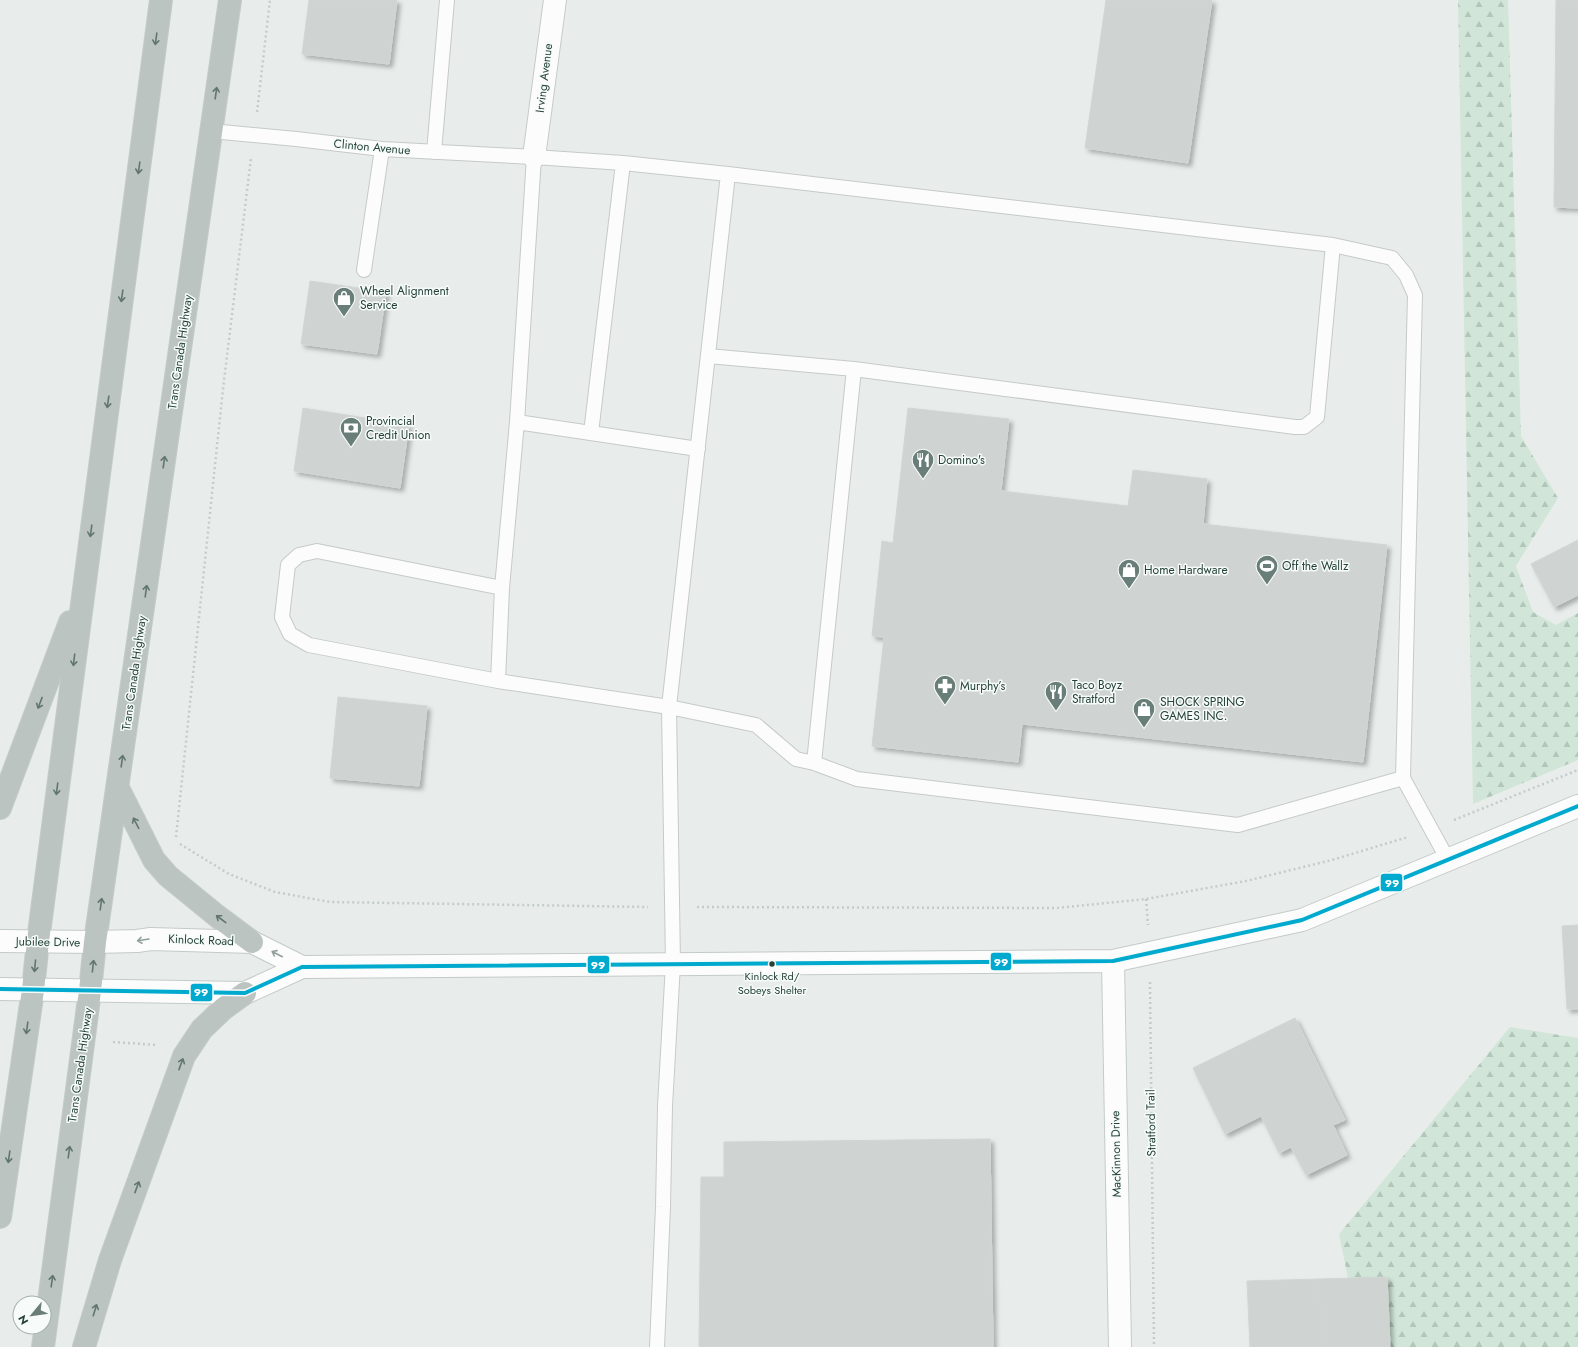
<svg xmlns="http://www.w3.org/2000/svg" width="1578" height="1347" font-family="Jost,sans-serif">
<style>
.forest{fill:url(#forest-firs)}
.building{fill:#cfd4d2;stroke:#d1d6d4;filter:url(#shadow)}
.lines{fill:none;stroke-linecap:round;stroke-linejoin:round}
.lane-casing{stroke:#c5cac8;stroke-width:16}
.street-casing{stroke:#c5cac8;stroke-width:24}
.secondary-casing{stroke:#c3cbc8;stroke-width:24}
.highway-casing{stroke:#c3ccc9;stroke-width:24}
.path{stroke:#c3ccca;stroke-width:2.5;stroke-dasharray:2 3;stroke-linecap:butt}
.lane{stroke:#fcfcfc;stroke-width:14}
.street{stroke:#fcfcfc;stroke-width:22}
.secondary{stroke:#fcfcfc;stroke-width:22}
.highway{stroke:#bcc4c2;stroke-width:22}
.bus-1-casing{stroke:#f7fbf9;stroke-width:7}
.bus-1{stroke:#00a9ce;stroke-width:4}
.oneway{stroke:#617670}
.oneway2{stroke:#909f9b}
.bus-dot{fill:#24423a;stroke:#f7fbf9;stroke-width:1.5}
.labels{text-anchor:middle;dominant-baseline:central;stroke-width:3;stroke-linejoin:round;paint-order:stroke}
.bus-label{font-size:11px;fill:#24423a;stroke:#f7fbf9}
.street-label{font-size:12px;fill:#24423a;stroke:#f7fbf9}
.poi-label{font-size:12px;fill:#24423a;stroke:#f7fbf9;text-anchor:start}
.line-badge{stroke:#f7fbf9;stroke-width:1.5}
.badge-label{font-size:11px;text-anchor:middle;font-weight:bold;fill:#fff}
</style>
<defs>
<pattern id="forest-firs" width="22" height="20" patternUnits="userSpaceOnUse"><rect width="22" height="20" fill="#d1e6d8"/><path d="M5 1l3.5 6h-7zM16 11l3.5 6h-7z" fill="#b3c6ba"/></pattern>
<filter id="shadow"><feDropShadow dx="3.5" dy="3.5" stdDeviation="2" flood-color="#0004"/></filter>
</defs>
<rect width="100%" height="100%" fill="#e8edeb"/>
<!-- forest -->
<path class="forest" d="M1458,0H1508L1521,436L1558,498L1516,566L1533,612L1556,625L1578,613V760L1473,804Z
M1510,1027L1578,1038V1347H1362L1339,1234Z"/>
<!-- building -->
<path class="building" d="M309,0H397L389,64L302,54Z
M1106,0H1212L1188,163L1085,148Z
M1556,0H1578V208L1554,207Z
M310,281L386,292L377,354L301,344Z
M303,408L409,425L400,488L294,471Z
M908,408L1009,419L1001,491L1128,506L1133,470L1207,479L1203,524L1387,545L1363,762L1022,724L1018,762L872,746L884,637L872,636L882,541L893,543Z
M1578,540V595L1554,607L1531,564Z
M338,697L427,706L419,786L330,778Z
M1578,925V1009H1567L1562,926Z
M1295,1018L1345,1120L1333,1125L1347,1155L1306,1175L1291,1147L1279,1153L1261,1116L1225,1134L1193,1068Z
M990,1139L993,1347H699L701,1177H724V1142Z
M1387,1277L1390,1347H1322L1319,1279Z
M1319,1279L1322,1347H1250L1247,1281Z"/>
<g class="lines">
<!-- lane casing -->
<g class="lane-casing">
<path id="lane" d="M211,131L296,139L382,149L534,157L623,163L728,174L1333,245L1392,258L1406,275L1415,295L1403,778
M434,152L447,0
M534,157L517,422L502,588L498,681L669,707L756,725L796,759L814,763L857,779L1238,825L1403,778L1448,860
M364,270L382,149
M708,356L854,369L814,763
M854,369L1295,427H1304L1317,417L1333,245
M517,422L698,449
M591,433L623,163
M498,681L309,645L290,634L282,617L288,565L299,555L317,551L502,588
M657,1347L663,1207L665,1106L673,964L669,707L728,174"/>
</g>
<!-- street casing -->
<g class="street-casing">
<path id="street" d="M534,157L555,0"/>
</g>
<!-- secondary casing -->
<g class="secondary-casing">
<path id="secondary" d="M0,941L95,942L137,941L151,939L252,942L302,967
M1113,961L1120,1347
M0,989L245,993L302,967L1113,961L1302,920L1578,806"/>
</g>
<!-- highway casing -->
<g class="highway-casing">
<path id="highway" d="M118,788L154,860L168,876L217,916L252,942
M0,808L70,622
M0,1217L33,990L38,941L161,0
M43,1347L90,991L95,942L230,0
M84,1347L110,1260L184,1056L202,1029L223,1009L245,993"/>
</g>
<!-- path -->
<path class="path" d="M257,112L270,0
M1454,820L1578,770
M176,837L223,389L251,158
M180,844L229,874L275,892L330,902L648,907
M1146,899L1148,925
M697,907L1057,908L1146,899L1246,881L1332,860L1408,837
M1150,982L1154,1347
M113,1042L157,1045"/>
<!-- lane -->
<use href="#lane" class="lane"/>
<!-- street -->
<use href="#street" class="street"/>
<!-- secondary -->
<use href="#secondary" class="secondary"/>
<!-- highway -->
<use href="#highway" class="highway"/>
<!-- bus-1 casing -->
<g class="bus-1-casing">
<path id="bus-1" d="M0,989L245,993L302,967L1113,961L1302,920L1578,806"/>
</g>
<!-- bus-1 -->
<use href="#bus-1" class="bus-1"/>
</g>
<!-- one-way arrows -->
<defs><path id="oneway-shaft" d="M-6 0H5M1.5-3L5.5 0L1.5 3" fill="none" stroke-width="1.6" stroke-linecap="round" stroke-linejoin="round"/></defs>
<g class="oneway">
<use href="#oneway-shaft" transform="translate(156 39) rotate(98)"/>
<use href="#oneway-shaft" transform="translate(216 93) rotate(-82)"/>
<use href="#oneway-shaft" transform="translate(139 168) rotate(98)"/>
<use href="#oneway-shaft" transform="translate(122 296) rotate(98)"/>
<use href="#oneway-shaft" transform="translate(108 402) rotate(98)"/>
<use href="#oneway-shaft" transform="translate(164 462) rotate(-82)"/>
<use href="#oneway-shaft" transform="translate(91 531) rotate(98)"/>
<use href="#oneway-shaft" transform="translate(146 591) rotate(-82)"/>
<use href="#oneway-shaft" transform="translate(74 660) rotate(97)"/>
<use href="#oneway-shaft" transform="translate(40 703) rotate(111)"/>
<use href="#oneway-shaft" transform="translate(122 761) rotate(-82)"/>
<use href="#oneway-shaft" transform="translate(57 789) rotate(97)"/>
<use href="#oneway-shaft" transform="translate(136 823) rotate(-117)"/>
<use href="#oneway-shaft" transform="translate(101 904) rotate(-82)"/>
<use href="#oneway-shaft" transform="translate(221 919) rotate(-143)"/>
<use href="#oneway-shaft" transform="translate(35 966) rotate(95)"/>
<use href="#oneway-shaft" transform="translate(93 966) rotate(-84)"/>
<use href="#oneway-shaft" transform="translate(27 1028) rotate(98)"/>
<use href="#oneway-shaft" transform="translate(181 1064) rotate(-70)"/>
<use href="#oneway-shaft" transform="translate(69 1152) rotate(-82)"/>
<use href="#oneway-shaft" transform="translate(9 1157) rotate(98)"/>
<use href="#oneway-shaft" transform="translate(137 1187) rotate(-70)"/>
<use href="#oneway-shaft" transform="translate(52 1281) rotate(-82)"/>
<use href="#oneway-shaft" transform="translate(95 1310) rotate(-73)"/>
</g>
<g class="oneway2">
<use href="#oneway-shaft" transform="translate(143 940) rotate(171)"/>
<use href="#oneway-shaft" transform="translate(277 954) rotate(-153)"/>
</g>
<!-- icons -->
<defs>
<g id="shop-pin" transform="scale(1.15)"><path d="M0 17L-7.5 6A9.5 9.5 0 1 1 7.5 6Z" fill="#697e78" stroke="#f7fbf9"/><path d="M-5-2.5h2.3a2.7 3.5 0 0 1 5.4 0H5L5.5 6h-11ZM-1.5-2.5h3a1.5 2.3 0 0 0-3 0Z" fill="#fff"/></g>
<g id="bank-pin" transform="scale(1.15)"><path d="M0 17L-7.5 6A9.5 9.5 0 1 1 7.5 6Z" fill="#697e78" stroke="#f7fbf9"/><path d="M-6-4H6V4H-6ZM0-2.3a2.3 2.3 0 1 0 0 4.6a2.3 2.3 0 1 0 0-4.6Z" fill="#fff"/></g>
<g id="restaurant-pin" transform="scale(1.15)"><path d="M0 17L-7.5 6A9.5 9.5 0 1 1 7.5 6Z" fill="#697e78" stroke="#f7fbf9"/><path d="M-5-6h1v4h1v-4h1v4h1v-4h1v5L-1.5 .5V6h-2V.5L-5-1ZM5-6V6H3V1.5H1.5Q1.5-4 5-6Z" fill="#fff"/></g>
<g id="stadium-pin" transform="scale(1.15)"><path d="M0 17L-7.5 6A9.5 9.5 0 1 1 7.5 6Z" fill="#697e78" stroke="#f7fbf9"/><path d="M0-5a6.5 5 0 1 0 0 10a6.5 5 0 1 0 0-10ZM-3.5-1.8h7v3.6h-7Z" fill="#fff"/></g>
<g id="pharmacy-pin" transform="scale(1.15)"><path d="M0 17L-7.5 6A9.5 9.5 0 1 1 7.5 6Z" fill="#697e78" stroke="#f7fbf9"/><path d="M-2-6h4v4h4v4h-4v4h-4v-4h-4v-4h4Z" fill="#fff"/></g>
</defs>
<g fill-rule="evenodd">
<use href="#shop-pin" x="344" y="298"/>
<use href="#bank-pin" x="351" y="428"/>
<use href="#restaurant-pin" x="923" y="460"/>
<use href="#stadium-pin" x="1267" y="566"/>
<use href="#shop-pin" x="1129" y="570"/>
<use href="#pharmacy-pin" x="945" y="686"/>
<use href="#restaurant-pin" x="1056" y="692"/>
<use href="#shop-pin" x="1144" y="709"/>
</g>
<!-- markers -->
<circle class="bus-dot" cx="772" cy="964" r="3.5"/>
<g class="labels">
<!-- bus labels -->
<g class="bus-label">
<text x="772" y="976">Kinlock Rd/<tspan x="772" dy="14">Sobeys Shelter</tspan></text>
</g>
<!-- street labels -->
<g class="street-label">
<text transform="translate(544 78) rotate(-83)">Irving Avenue</text>
<text transform="translate(372 147) rotate(5)">Clinton Avenue</text>
<text transform="translate(180 352) rotate(-82)">Trans Canada Highway</text>
<text transform="translate(134 673) rotate(-82)">Trans Canada Highway</text>
<text transform="translate(201 940) rotate(2)">Kinlock Road</text>
<text transform="translate(48 942) rotate(1)">Jubilee Drive</text>
<text transform="translate(80 1065) rotate(-82)">Trans Canada Highway</text>
<text transform="translate(1151 1123) rotate(-91)">Stratford Trail</text>
<text transform="translate(1116 1154) rotate(-91)">MacKinnon Drive</text>
</g>
<!-- poi labels -->
<g class="poi-label">
<text x="360" y="291">Wheel Alignment<tspan x="360" dy="14">Service</tspan></text>
<text x="366" y="421">Provincial<tspan x="366" dy="14">Credit Union</tspan></text>
<text x="938" y="460">Domino's</text>
<text x="1282" y="566">Off the Wallz</text>
<text x="1144" y="570">Home Hardware</text>
<text x="1072" y="685">Taco Boyz<tspan x="1072" dy="14">Stratford</tspan></text>
<text x="960" y="686">Murphy’s</text>
<text x="1160" y="702">SHOCK SPRING<tspan x="1160" dy="14">GAMES INC.</tspan></text>
</g>
</g>
<g class="line-badge">
<rect x="1380" y="873" width="23" height="19" rx="4" fill="#00a9ce"/>
<rect x="990" y="952" width="22" height="19" rx="4" fill="#00a9ce"/>
<rect x="587" y="955" width="23" height="19" rx="4" fill="#00a9ce"/>
<rect x="190" y="983" width="23" height="19" rx="4" fill="#00a9ce"/>
</g>
<g class="badge-label">
<text x="1392" y="887">99</text>
<text x="1001" y="966">99</text>
<text x="598" y="969">99</text>
<text x="201" y="996">99</text>
</g>
<!-- north arrow -->
<g transform="translate(32 1315) rotate(241)"><circle r="19" fill="#f7fbf9" stroke="#a3b1ad"/>
<path d="M0-3L7 15L0 10L-7 15Z" fill="#697e78"/>
<text y="-6" font-size="11" font-weight="bold" text-anchor="middle" fill="#24423a">N</text>
</g>
</svg>
